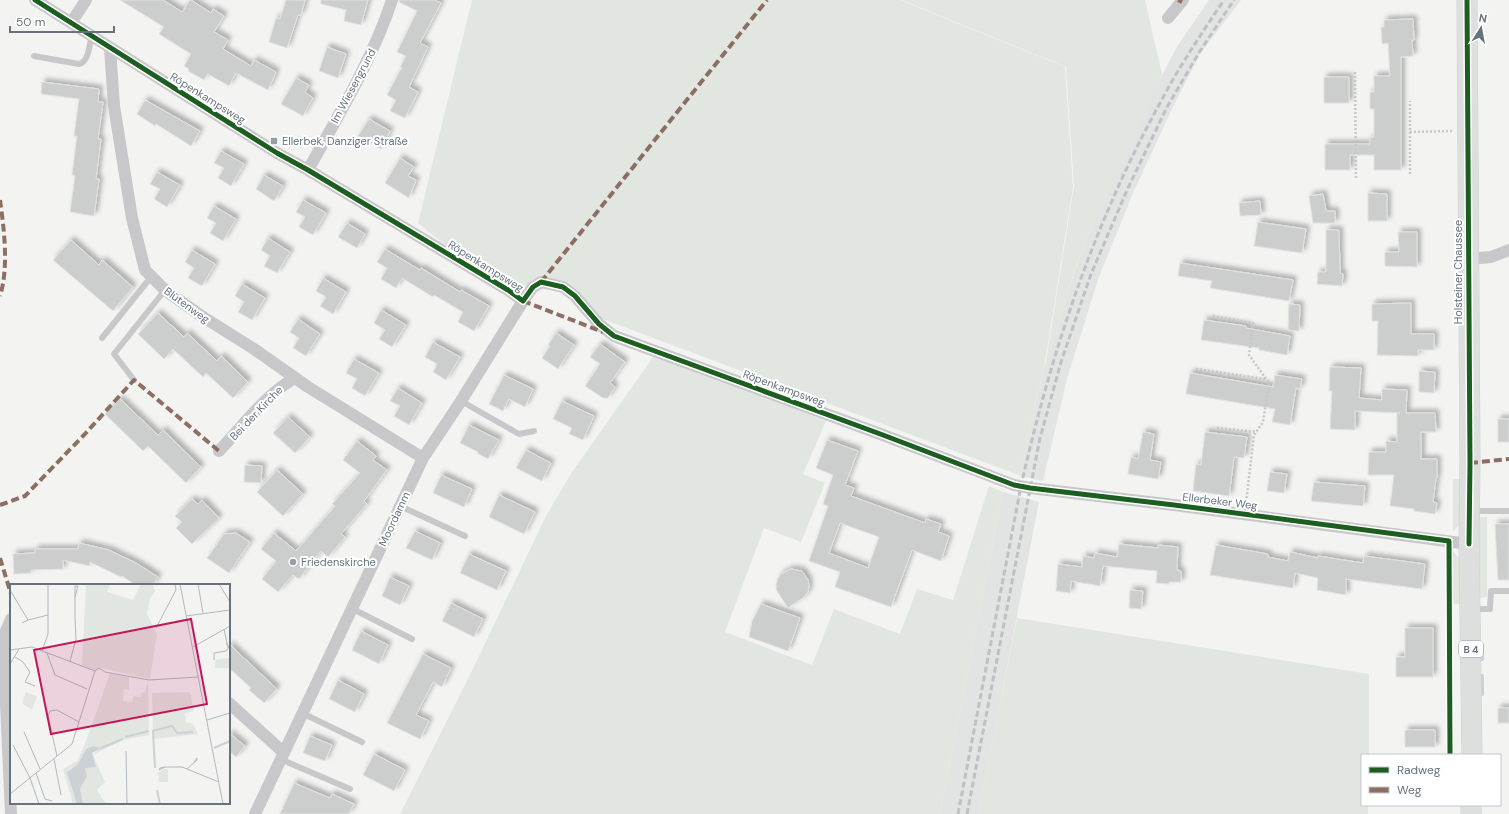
<svg xmlns="http://www.w3.org/2000/svg" width="1509" height="814" font-family="'DM Sans',sans-serif">
<style>
.built{fill:#e2e3e3}
.green{fill:#e2e6e0}
.lines{fill:none;stroke-linecap:round;stroke-linejoin:round}
.stream{stroke:#cbd1d5;stroke-width:4}
.building{fill:#cccdcd;stroke:#e2e2e2;fill-rule:evenodd;filter:url(#shadow)}
.primary-casing{stroke:#cfd0d0;stroke-width:21}
.path{stroke:#c6c7c8;stroke-width:2.5;stroke-dasharray:2 2;stroke-linecap:butt}
.service{stroke:#c8c8ca;stroke-width:6}
.minor{stroke:#c8c8ca;stroke-width:12}
.primary{stroke:#dddede;stroke-width:20}
.rail{stroke:#bfc0c1;stroke-width:3;stroke-dasharray:6 3;stroke-linecap:butt}
.quiet{stroke:#8d6e63;stroke-width:4;stroke-dasharray:8 4;stroke-linecap:butt}
.cycleway-casing{stroke:#fff;stroke-width:8}
.cycleway{stroke:#1b5e20;stroke-width:5}
.poi-dot{fill:#97a0a7;stroke:#fff;stroke-width:1.5}
.labels{text-anchor:middle;dominant-baseline:central;stroke-width:4;stroke-linejoin:round;paint-order:stroke}
.shield{fill:#fff;stroke:#949da5;stroke-width:1}
.shield-label{font-size:10px;font-weight:bold;fill:#66737f}
.street-label{font-size:11px;fill:#66737f;stroke:#fff}
.poi-label{font-size:11px;fill:#66737f;stroke:#fff;text-anchor:start}
.inset-river{fill:none;stroke:#cbd1d5;stroke-width:2}
.inset-road{fill:none;stroke:#b2b8bd;stroke-width:1}
.view{fill:#c2185b;fill-opacity:0.15;stroke:#c2185b;stroke-width:2}
.inset-edge{fill:none;stroke:#66737f;stroke-width:2}
</style>
<defs>
<filter id="shadow"><feDropShadow dx="3.5" dy="-3.5" stdDeviation="2" flood-color="#0004"/></filter>
</defs>
<rect width="100%" height="100%" fill="#f3f3f2"/>
<!-- built -->
<path class="built" d="M1209,0H1241L1200,54L1172,109L1133,193L1099,277L1068,375L1043,481L1021,476L1029,432L1044,369L1075,270L1110,183L1148,101L1178,45Z
M1003,492L1039,502L992,744L978,814H940Z"/>
<!-- green -->
<path class="green" d="M472,0H900L1065,67L1073,187L1044,369L1029,432L1021,476L600,318C585,305 585,286 561,284L512,300L418,223Z
M902,0H1145L1162,74L1111,182L1075,269L1045,368L1074,186L1066,67Z
M656,353L826,421L803,474L825,483L801,542L764,528L725,632L812,665L834,609L900,634L917,589L953,600L989,486L1003,492L940,814H400L468,679L546,516L572,472Z
M1453,479H1462L1459,525L1453,532Z
M1476,517H1487V597L1476,598Z
M1453,551L1461,561L1463,604H1453Z
M1017,618L1369,674V755H1362V805H1368V814H978Z"/>
<g class="lines">
<!-- stream -->
<path class="stream" d="M1482,646V659
M1482,676V694"/>
</g>
<!-- building -->
<path class="building" d="M120,0H163L182,12L190,0H191L211,13L213,9L224,16L214,32L228,40L223,49L251,66L254,60L276,72L268,90L236,73L229,86L208,74L204,80L188,71L189,69L184,66L191,54L159,34L164,27Z
M286,0H305L301,15H298L287,48L269,42L276,18L280,19Z
M321,0H368L361,25L344,21L346,10L321,4Z
M399,0H434L441,3L420,43L428,47L409,87L418,92L405,118L390,111L396,100L387,95L402,67H400L406,56L397,52L417,11L399,2Z
M1413,19L1414,40H1412L1413,56L1401,57V170H1374V155H1350V170H1325V144H1370V138L1374,137V109H1370V92H1374V76H1390L1388,43L1382,44L1381,27H1384V20Z
M327,47L346,54L338,78L319,71Z
M1324,77H1349V103H1324Z
M296,78L309,85L305,92L313,98L303,116L281,104Z
M42,82L99,89L98,102H103L98,139H101L96,179H99L94,216L70,212L75,176L72,175L77,136H74L79,99L41,94Z
M145,100L200,131L191,146L156,124L155,126L137,114Z
M369,119L390,131L381,149L358,136Z
M221,151L244,164L231,186L218,178L224,168L214,163Z
M400,158L414,167L408,176L416,180L409,198L385,183Z
M157,172L180,185L167,207L154,199L160,189L150,184Z
M264,175L283,186L274,201L256,189Z
M1368,193L1387,194V221H1368Z
M1323,194L1326,211H1335V223H1313L1309,196Z
M303,200L326,213L313,235L299,227L305,217L296,212Z
M1260,201L1261,215L1240,216L1239,203Z
M214,206L236,219L223,241L210,233L216,223L207,218Z
M1258,222L1306,229L1302,253L1254,246Z
M347,223L365,234L357,248L338,237Z
M1326,230H1339L1340,273L1343,274L1342,286L1317,284L1318,272H1326Z
M1398,232H1417V267L1385,266V252H1399Z
M268,238L290,252L277,273L264,266L270,256L261,250Z
M71,240L99,265L102,260L133,287L113,311L53,260Z
M385,249L420,270L421,268L460,292L461,290L489,306L474,331L458,322L463,312L434,295L433,297L402,278L396,288L381,279L387,268L377,262Z
M192,250L215,264L202,286L188,278L194,268L185,262Z
M1180,263L1293,280L1289,301L1210,288L1212,281L1178,276Z
M323,278L346,292L333,314L320,306L326,297L316,291Z
M242,284L265,298L252,320L238,312L244,302L235,296Z
M1411,303V334H1434V350H1418V356L1377,355L1378,321H1372V304Z
M1289,304L1300,305L1299,331L1288,330Z
M381,310L406,325L392,347L379,339L385,330L374,323Z
M158,313L184,337L187,333L217,361L221,356L248,382L233,398L206,373L203,377L173,349L164,359L138,334Z
M298,319L320,334L306,356L293,348L299,338L290,332Z
M1204,320L1246,326V328L1290,336L1287,355L1259,350V348L1201,340Z
M556,333L574,345L558,369L542,358L550,346L548,345Z
M433,342L460,357L446,380L433,372L437,364L425,357Z
M600,344L625,362L610,383L615,387L608,398H603L585,386L600,364L590,357Z
M354,359L379,373L365,396L352,388L357,379L346,373Z
M1330,367L1361,368L1359,398L1382,400V389L1407,390L1406,413H1435L1436,432H1421V459H1437V478H1436L1433,502L1437,503L1435,514L1414,511V509L1390,506L1394,475H1368L1369,452H1386V441L1397,442V413H1400L1355,411V430L1330,429L1332,391H1329Z
M1419,371L1435,372L1434,393L1419,392Z
M1190,373L1273,387L1275,375L1302,379L1300,389L1296,388L1290,425L1272,422L1275,409L1186,394Z
M504,375L533,389L525,407L509,399L503,411L489,404Z
M398,388L422,403L409,425L394,416L400,406L390,401Z
M120,399L158,435L163,430L201,467L186,483L148,446L143,451L105,414Z
M562,401L594,416L583,440L569,434L572,428L553,419Z
M288,417L310,437L295,453L273,433Z
M1498,419H1509V442H1498Z
M469,425L499,440L488,459L477,453L478,452L460,443Z
M1143,432L1154,434L1150,460L1161,462L1158,479L1128,474L1131,457L1138,459Z
M1205,432L1247,437L1244,458L1234,457L1229,496L1193,491L1196,464L1201,465Z
M827,440L858,451L845,485L854,488L851,496L925,523L926,519L941,524L938,532L949,536L941,561L912,550L891,607L835,587L840,572L809,561L828,506L823,504L833,475L816,468ZM840,523L879,537L868,568L829,553Z
M357,441L376,456L373,460L387,470L364,501L367,504L341,534L345,537L328,557L321,551L299,579L293,575L278,592L262,579L276,561L261,549L274,533L296,551L335,506L332,504L360,473L343,460Z
M526,450L551,463L542,481L516,468Z
M245,465L262,466L261,483L244,482Z
M277,470L303,494L283,516L257,492Z
M1270,472L1287,474L1284,493L1267,491Z
M441,475L472,489L464,507L433,493Z
M1314,482L1365,486L1363,506L1311,501Z
M499,495L535,512L524,534L489,517Z
M192,499L198,504L202,500L219,518L192,544L176,528L182,522L175,516Z
M1495,524H1509V580H1498Z
M415,531L440,543L432,560L406,548Z
M236,533L250,542L229,573L207,558L224,534Z
M79,543L109,550L136,563L158,577L153,585H136L122,576L121,577L90,562V566L63,560V569L31,570V573L14,574L13,554L35,553V549H78Z
M1119,544L1158,548V545L1178,547L1177,570L1181,571V582H1169V584L1156,583L1157,571L1103,566L1100,586L1071,581L1070,593L1056,591L1058,564L1082,567L1083,556L1094,558L1095,553L1117,557Z
M1216,545L1268,554V557L1288,561L1290,552L1318,558V556L1363,563L1364,556L1425,564L1422,589L1346,579V595L1317,590L1318,578L1295,573L1293,588L1210,575Z
M469,554L506,571L497,590L460,573Z
M791,569L802,571L808,580L809,586L808,592L804,597L788,608L777,591L776,585L778,578L781,574Z
M390,577L409,586L400,605L382,596Z
M1130,590L1143,591L1141,609L1129,608Z
M451,603L483,619L474,637L442,621Z
M761,604L800,618L788,651L749,637L752,621Z
M1405,628H1433V677H1396V657H1405Z
M361,631L388,645L379,664L352,650Z
M229,644L277,689L264,703L249,690L251,688L229,668Z
M423,654L451,668L442,687L433,682L416,715L429,721L420,739L387,723Z
M338,680L364,694L355,712L329,699Z
M1498,708H1509V723H1498Z
M1405,730H1435V747H1405Z
M229,733L245,746L236,757L229,751Z
M310,736L332,745L325,761L303,753Z
M374,754L405,770L394,791L363,775Z
M294,783L330,798L332,794L354,804L349,814H280Z"/>
<g class="lines">
<!-- primary casing -->
<g class="primary-casing">
<path id="primary" d="M1467,0L1470,463L1469,544L1472,755
M1471,814V805"/>
</g>
<!-- path -->
<path class="path" d="M1355,72L1356,179
M1410,132L1452,131
M1410,174V101
M1213,316L1253,323L1249,355L1269,383L1263,422L1254,435L1246,503
M1196,369L1265,379
M1217,428L1257,432"/>
<!-- service -->
<path class="service" d="M34,56L79,64C89,62 89,45 92,36
M102,338L151,277
M134,380L114,354L165,290
M461,401L519,434L534,431
M400,506L465,536
M1471,511H1509
M351,608L412,639
M1472,609H1490L1491,591H1509
M302,713L362,742
M280,759L350,789"/>
<!-- minor -->
<path class="minor" d="M35,0L277,153L308,170L508,290L523,301
M1168,18L1183,0
M71,23L86,0
M110,48L114,106L132,218L145,270L165,290L200,315L254,349L308,387L423,458
M308,170C339,114 372,61 392,0
M1468,259L1491,257L1509,250
M219,451C242,427 267,393 295,378
M229,703L283,752
M11,814L3,638L11,619
M255,814L423,458L461,401L523,301L533,287L541,282L563,287L575,296L599,324L614,336L883,435L1014,485L1030,488L1174,505L1469,544"/>
<!-- primary -->
<use href="#primary" class="primary"/>
<!-- rail -->
<path class="rail" d="M958,814L1021,486C1051,353 1094,223 1160,103C1179,67 1201,34 1224,0
M967,814L1040,438L1061,362L1091,274L1128,188L1167,107L1200,51L1234,0"/>
<!-- quiet -->
<path class="quiet" d="M1178,0L1182,2
M0,200C4,229 9,267 0,296
M541,282L767,0
M523,301L603,332
M1470,463L1509,459
M0,505L25,496L84,435L134,380L219,451
M0,558L11,594"/>
<!-- cycleway casing -->
<g class="cycleway-casing">
<path id="cycleway" d="M35,0L277,153L308,170L508,290L523,301L533,287L541,282L563,287L575,296L599,324L614,336L883,435L1014,485L1030,488L1174,505L1449,541L1450,755
M1467,0L1470,463L1469,544"/>
</g>
<!-- cycleway -->
<use href="#cycleway" class="cycleway"/>
</g>
<!-- markers -->
<g class="poi-dot">
<rect x="270" y="137" width="8" height="8" rx="2"/>
<circle cx="293" cy="562" r="4"/>
</g>
<g class="labels">
<!-- shield labels -->
<rect class="shield" x="1459" y="641" width="24" height="16" rx="3"/>
<g class="shield-label">
<text x="1471" y="649">B 4</text>
</g>
<!-- street labels -->
<g class="street-label">
<text transform="translate(353 86) rotate(-62)">Im Wiesengrund</text>
<text transform="translate(208 98) rotate(32)">Röpenkampsweg</text>
<text transform="translate(486 266) rotate(32)">Röpenkampsweg</text>
<text transform="translate(1458 272) rotate(-90)">Holsteiner Chaussee</text>
<text transform="translate(187 305) rotate(36)">Blütenweg</text>
<text transform="translate(784 388) rotate(20)">Röpenkampsweg</text>
<text transform="translate(256 413) rotate(-46)">Bei der Kirche</text>
<text transform="translate(1220 501) rotate(7)">Ellerbeker Weg</text>
<text transform="translate(394 519) rotate(-65)">Moordamm</text>
</g>
<!-- poi labels -->
<g class="poi-label">
<text x="282" y="141">Ellerbek, Danziger Straße</text>
<text x="301" y="562">Friedenskirche</text>
</g>
</g>
<!-- overview -->
<g transform="translate(10 584)">
<rect width="220" height="220" fill="#f3f3f2"/>
<path d="M76,0H100L97,8L123,16L131,0H147L143,1L145,8L140,14L137,30L147,50L140,95L91,84L84,87L72,81ZM219,74L220,84H205V76ZM100,89L119,93V106L114,105L113,117L122,118L123,112L131,113L132,108L135,109L138,97L139,151L113,156L83,171L95,198L87,206L96,220H73L70,205L75,196V184L86,181L82,171L91,164L86,162L76,165L68,180L58,186L67,220H63L53,185L67,177L75,160ZM16,108L27,112L22,126L12,119ZM180,108L184,127L175,129L176,138L183,140L188,150L143,155L142,109ZM154,185H158V198H149L148,189Z" fill="#e2e6e0"/>
<path d="M83,162L92,164L82,169L86,183L75,184L77,192L70,205L73,220H67L57,188L68,180L76,165Z" fill="#cbd1d5"/>
<path class="inset-river" d="M142,147L162,142L167,149L183,148M143,147L145,184M115,153L139,147M91,164L113,155M204,164L220,157M147,206L150,220"/>
<path class="inset-road" d="M170,0L213,220M188,0L193,29M209,0L220,18M0,6L18,36L12,39M176,32L220,26M18,36L38,31M146,44L166,6L165,0M214,45L218,64M183,63L220,42M0,66L22,63L85,87L89,84L95,88L139,96L188,93M32,67L38,50V0M37,69L45,91L77,105M5,73L13,78L20,88L15,98L25,102M204,76V69L216,67L219,63L216,59M60,77L66,55L65,33V2H68L65,13M0,80L9,65M197,136L220,129M14,148L30,185M3,161L20,194L29,220M116,167L117,220M47,172L38,132L40,127L47,126L69,138M44,175L51,211M155,183L149,186L150,184L155,183H172L209,198M177,185L187,176V174L184,178M26,189L35,215L42,217M0,210L62,160L85,87"/>
<path class="view" d="M181,35L197,120L41,150L24,66Z"/>
<rect width="220" height="220" class="inset-edge"/>
</g>
<!-- legend -->
<rect x="1361" y="754" width="140" height="52" fill="#ffffff" stroke="#c2c7cc"/>
<rect x="1369" y="767" width="20" height="6" fill="#1b5e20" stroke="#c2c7cc"/>
<text x="1397" y="774" font-size="12" fill="#66737f">Radweg</text>
<rect x="1369" y="787" width="20" height="6" fill="#8d6e63" stroke="#c2c7cc"/>
<text x="1397" y="794" font-size="12" fill="#66737f">Weg</text>
<!-- north arrow -->
<g transform="translate(1481 28) rotate(11)" stroke="#ffffff" stroke-width="3" paint-order="stroke">
<path d="M0-3L7 15L0 10L-7 15Z" fill="#66737f"/>
<text y="-6" font-size="11" font-weight="bold" text-anchor="middle" fill="#66737f">N</text>
</g>
<!-- scale -->
<path d="M10 26v6h104v-6" fill="none" stroke="#66737f" stroke-width="2"/>
<text x="16" y="26" font-size="12" fill="#66737f" stroke="#ffffff" stroke-width="3" paint-order="stroke">50 m</text>
</svg>
